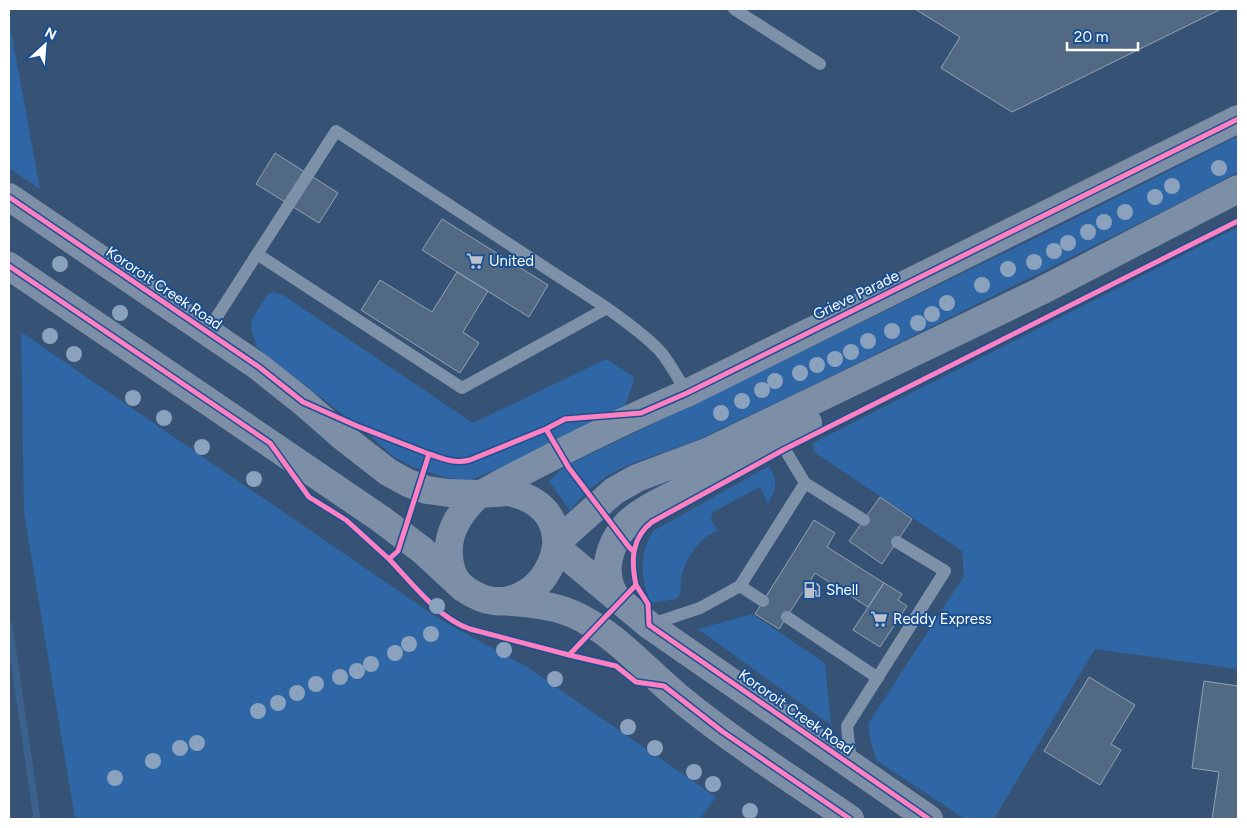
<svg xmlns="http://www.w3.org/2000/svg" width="1247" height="828" font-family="Figtree,sans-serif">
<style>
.green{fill:#2f66a5}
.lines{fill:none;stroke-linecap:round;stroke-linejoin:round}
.stream{stroke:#3b618d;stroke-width:7}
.building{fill:#526984;stroke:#92a2b6}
.service{stroke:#7d92a8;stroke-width:12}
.primary{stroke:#7d8ea7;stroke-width:28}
.cycleway-casing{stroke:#1b4f8f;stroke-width:8}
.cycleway{stroke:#ff80c0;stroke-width:5}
.tree{fill:#8aa2be}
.labels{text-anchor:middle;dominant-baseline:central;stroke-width:4;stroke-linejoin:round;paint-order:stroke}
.poi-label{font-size:15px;fill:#fff;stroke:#1b4f8f;text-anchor:start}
.street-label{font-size:15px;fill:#fff;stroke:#1b4f8f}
</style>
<rect width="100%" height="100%" fill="#365274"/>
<!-- green -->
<path class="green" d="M9,20L40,189L9,168Z
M1238,136V172C1175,207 1110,237 1046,270C957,314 868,359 778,402C752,414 726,427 699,439C648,461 607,462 570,511L549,481L564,467L1035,238Z
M1238,227V669L1095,649L994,819H965L877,761L871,743L868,724L964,576L962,551L814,452L813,443Z
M273,292L283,295L473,423L606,359L630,374L633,376L634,381L625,406L506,466L470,480L447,478L413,467L394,457L367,433L257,348L251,328L252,319L268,294Z
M21,332L441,620L527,667L716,797L700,819H75L24,513Z
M769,466C779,482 776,488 768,504L760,487L713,512L711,519L718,531C699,537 684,561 681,580C680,590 683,590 677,599L651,603C640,579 639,553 653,531Z
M752,614L825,663L831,725L698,629Z"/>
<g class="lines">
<!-- stream -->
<path class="stream" d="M9,625L37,819"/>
</g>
<!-- building -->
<path class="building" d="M915,9H1221L1012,112L941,68L960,37Z
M275,153L338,193L319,223L256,184Z
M442,219L548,285L529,317L422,250Z
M457,272L488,291L463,332L479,343L460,373L361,310L380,280L432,312Z
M880,497L912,519L882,564L849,541Z
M814,520L835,533L827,547L884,583L868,607L815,573L779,629L755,614Z
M884,583L902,594L898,600L907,606L880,647L853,630Z
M1089,677L1135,705L1111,744L1121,750L1100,785L1044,751Z
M1204,681L1238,686V819H1212L1219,772L1192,768Z"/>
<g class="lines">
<!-- service -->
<path class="service" d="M734,9L820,64
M257,254L462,388L607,308
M207,332L336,131L607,308C625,321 644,334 659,350C670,362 678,379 687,393
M778,438L805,483L864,520
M763,601L740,586L805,483
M787,617L878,678
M649,625L700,608L740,586
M851,763L847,726L945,571L897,542"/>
<!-- primary -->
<path class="primary" d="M9,197L259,367L303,402L343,437L388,472L408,483L427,490L449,493L479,494
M9,266L381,519L422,550L463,588
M509,492C602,513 539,629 475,595C461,588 453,580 450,564C444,535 459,513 479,494Z
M483,493C550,457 617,423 687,393L1238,119
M557,542L614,491L637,478L709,451L1041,291L1238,189
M556,547L649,625L929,819
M616,597C600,574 609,543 627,524C643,508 667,499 686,488C727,466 767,443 808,423
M499,601C524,603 550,604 573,614C616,633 647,672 683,701C736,744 794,781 850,819"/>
<!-- cycleway casing -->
<g class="cycleway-casing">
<path id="cycleway" d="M9,197L259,367L303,402L357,426L429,454
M9,266L270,443L309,497L346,520L389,559
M546,429L565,419L641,413L687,393L1238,119
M633,551L629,547L569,468L546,429L470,460C454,464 445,459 429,454L398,551L389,559C412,583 438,618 470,629L569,655L636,585C631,561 631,538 652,522L785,449L1238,221
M636,585L648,604L649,625L929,819
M569,655L616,666L636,682L664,686L723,732L850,819"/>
</g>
<!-- cycleway -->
<use href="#cycleway" class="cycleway"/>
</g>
<!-- trees -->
<g class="tree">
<circle cx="1219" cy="168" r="8"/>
<circle cx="1172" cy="186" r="8"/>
<circle cx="1155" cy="197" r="8"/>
<circle cx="1125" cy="212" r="8"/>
<circle cx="1104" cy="222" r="8"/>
<circle cx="1088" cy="232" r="8"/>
<circle cx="1068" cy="243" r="8"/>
<circle cx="1054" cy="251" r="8"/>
<circle cx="1034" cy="262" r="8"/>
<circle cx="60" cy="264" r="8"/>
<circle cx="1008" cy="269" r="8"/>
<circle cx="982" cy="285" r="8"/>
<circle cx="947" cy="303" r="8"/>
<circle cx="120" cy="313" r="8"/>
<circle cx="932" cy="314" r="8"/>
<circle cx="918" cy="323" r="8"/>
<circle cx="892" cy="331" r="8"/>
<circle cx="50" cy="336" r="8"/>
<circle cx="868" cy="341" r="8"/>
<circle cx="851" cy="352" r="8"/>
<circle cx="74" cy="354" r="8"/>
<circle cx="835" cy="359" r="8"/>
<circle cx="817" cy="365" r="8"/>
<circle cx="800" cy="373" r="8"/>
<circle cx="775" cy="381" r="8"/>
<circle cx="762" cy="390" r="8"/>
<circle cx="133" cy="398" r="8"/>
<circle cx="742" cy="401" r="8"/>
<circle cx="721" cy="413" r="8"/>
<circle cx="164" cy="418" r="8"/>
<circle cx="202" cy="447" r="8"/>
<circle cx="254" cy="479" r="8"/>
<circle cx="437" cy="606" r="8"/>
<circle cx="431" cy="634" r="8"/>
<circle cx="409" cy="644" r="8"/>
<circle cx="504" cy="650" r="8"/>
<circle cx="395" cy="653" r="8"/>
<circle cx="371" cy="664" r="8"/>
<circle cx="357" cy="671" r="8"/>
<circle cx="340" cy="677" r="8"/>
<circle cx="555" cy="679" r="8"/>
<circle cx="316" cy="684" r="8"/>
<circle cx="297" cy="693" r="8"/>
<circle cx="278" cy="703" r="8"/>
<circle cx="258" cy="711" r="8"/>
<circle cx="628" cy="727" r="8"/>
<circle cx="197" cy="743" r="8"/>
<circle cx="180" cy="748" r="8"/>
<circle cx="655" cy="748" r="8"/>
<circle cx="153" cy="761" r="8"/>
<circle cx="694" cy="772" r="8"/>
<circle cx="115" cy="778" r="8"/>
<circle cx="713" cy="784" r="8"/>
<circle cx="750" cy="811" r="8"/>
</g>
<!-- icons -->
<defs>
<g id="supermarket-bare" transform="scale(1.35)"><path d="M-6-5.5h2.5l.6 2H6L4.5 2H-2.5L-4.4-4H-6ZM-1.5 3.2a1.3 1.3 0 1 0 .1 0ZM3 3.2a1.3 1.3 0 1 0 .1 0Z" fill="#b9c2ce" stroke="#1b4f8f" stroke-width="2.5" paint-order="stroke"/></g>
<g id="fuel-bare" transform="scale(1.35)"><path d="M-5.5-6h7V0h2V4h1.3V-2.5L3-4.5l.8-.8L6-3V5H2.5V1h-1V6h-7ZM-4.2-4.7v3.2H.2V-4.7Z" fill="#b9c2ce" stroke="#1b4f8f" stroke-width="2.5" paint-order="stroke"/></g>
</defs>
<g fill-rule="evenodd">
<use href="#supermarket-bare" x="475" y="261"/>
<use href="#fuel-bare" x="812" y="590"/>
<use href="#supermarket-bare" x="879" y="619"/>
</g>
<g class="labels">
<!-- poi labels -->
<g class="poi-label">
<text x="489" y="261">United</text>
<text x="826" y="590">Shell</text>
<text x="893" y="619">Reddy Express</text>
</g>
<!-- street labels -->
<g class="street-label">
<text transform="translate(164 288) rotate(34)">Kororoit Creek Road</text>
<text transform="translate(856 295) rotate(-26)">Grieve Parade</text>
<text transform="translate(796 712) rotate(35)">Kororoit Creek Road</text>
</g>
</g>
<!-- border -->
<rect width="1247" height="828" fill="none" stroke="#ffffff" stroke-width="20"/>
<!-- north arrow -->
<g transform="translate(45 45) rotate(26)" stroke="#1b4f8f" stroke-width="4" paint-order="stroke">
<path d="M0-4L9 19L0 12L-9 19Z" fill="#ffffff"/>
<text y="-8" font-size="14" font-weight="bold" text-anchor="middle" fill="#ffffff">N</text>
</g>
<!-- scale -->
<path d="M1067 42v8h71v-8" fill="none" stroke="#ffffff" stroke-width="2.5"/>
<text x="1074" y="42" font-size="15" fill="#ffffff" stroke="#1b4f8f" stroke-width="4" paint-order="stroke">20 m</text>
</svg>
